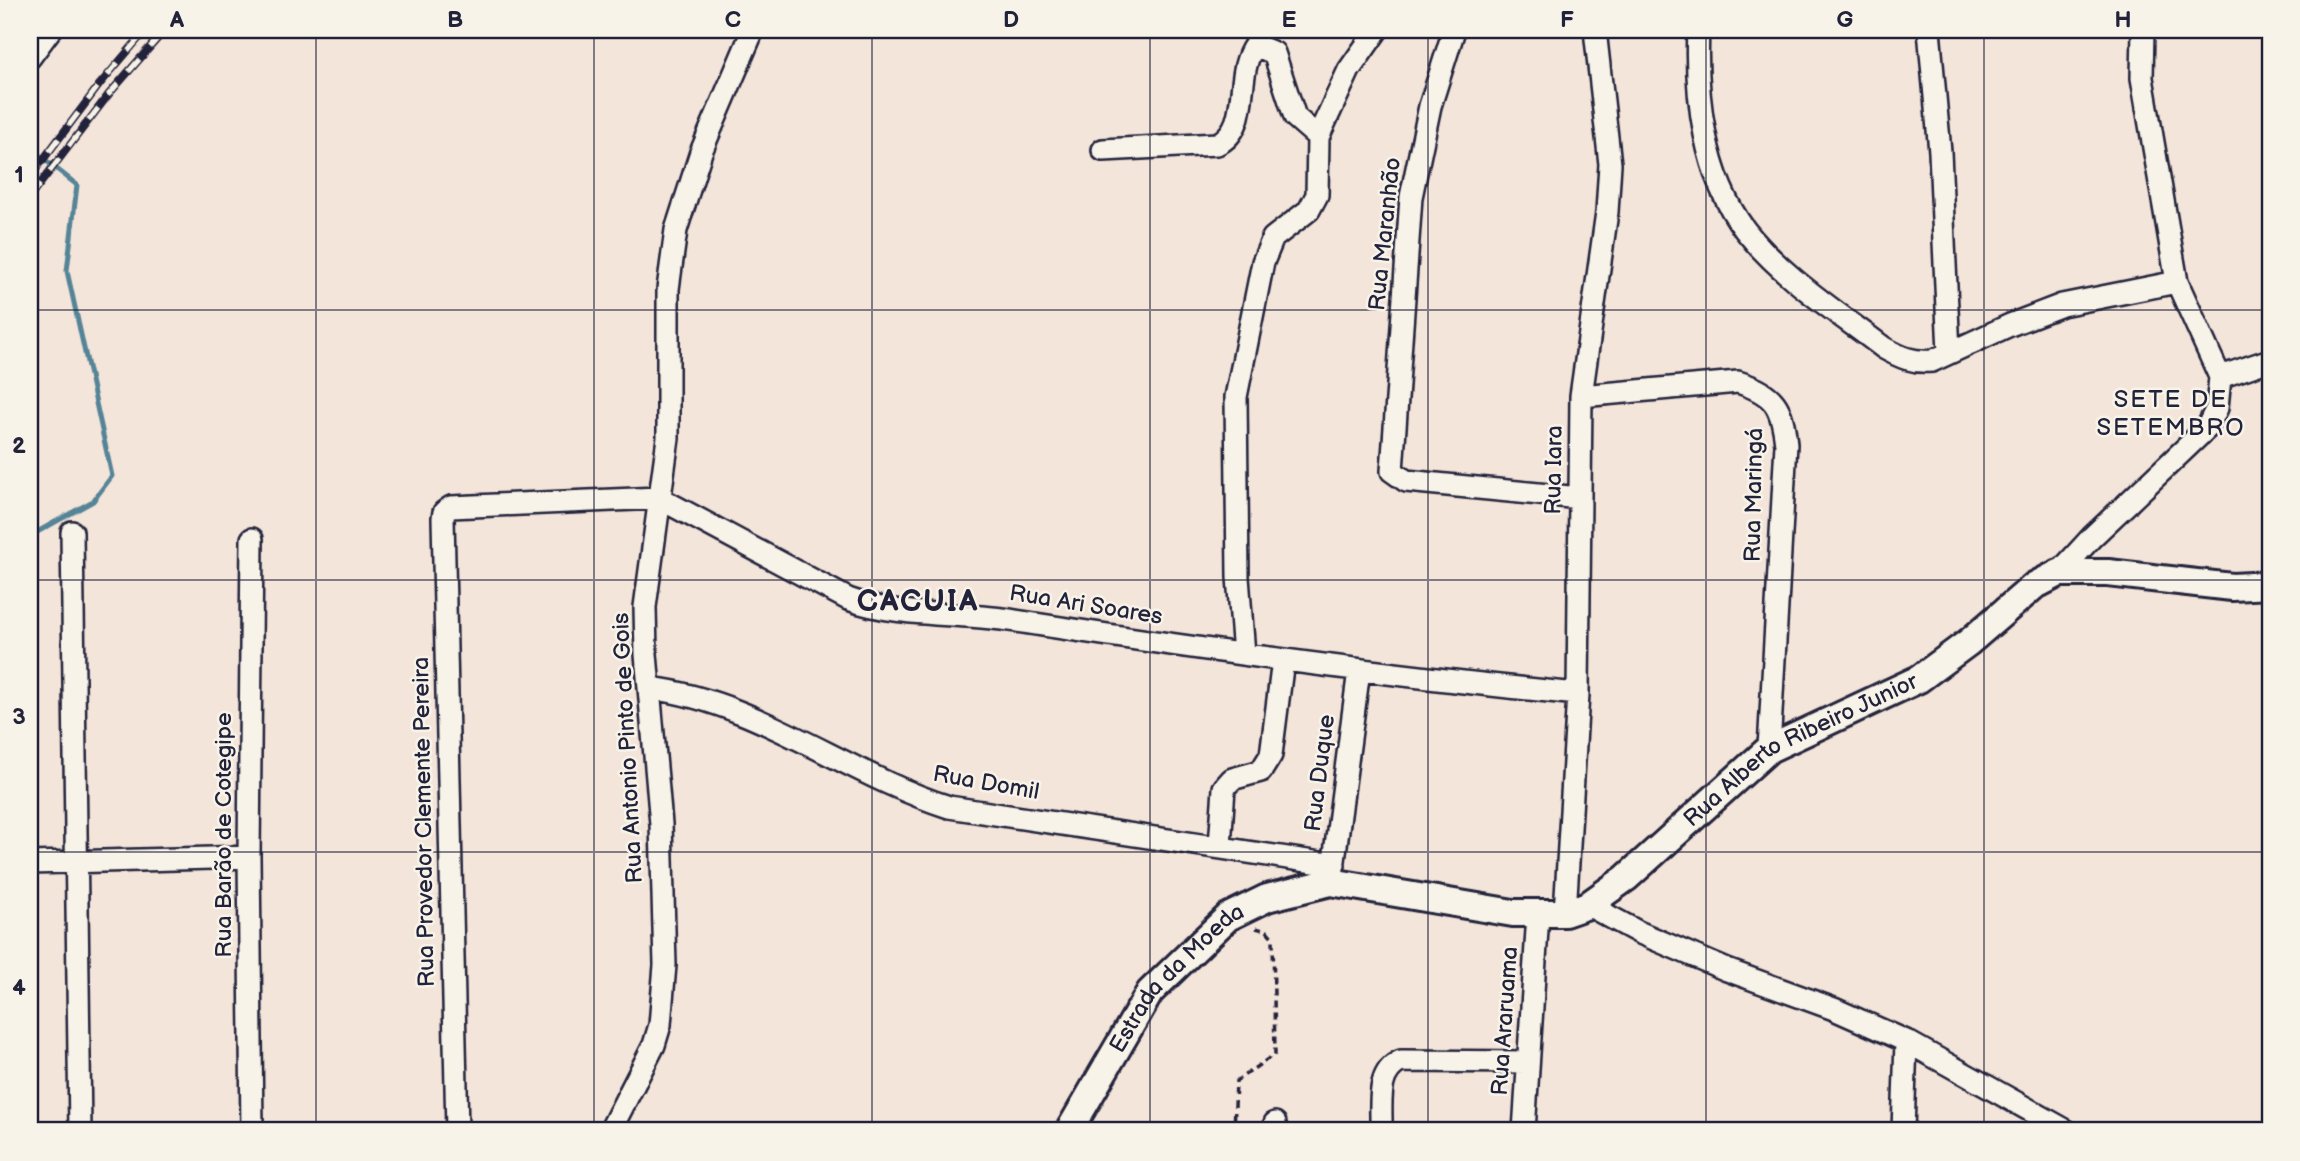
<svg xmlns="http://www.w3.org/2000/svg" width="2300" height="1161" font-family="'Balsamiq Sans',sans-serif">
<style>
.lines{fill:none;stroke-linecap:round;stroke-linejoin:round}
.stream{stroke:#558497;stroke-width:5}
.minor-casing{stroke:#22223b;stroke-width:26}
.major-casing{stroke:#22223b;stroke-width:32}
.path{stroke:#22223b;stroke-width:3.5;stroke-dasharray:7 5;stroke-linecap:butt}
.minor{stroke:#f7f3e8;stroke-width:21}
.major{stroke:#f7f3e8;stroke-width:26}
.rail-casing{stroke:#22223b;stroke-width:8}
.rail{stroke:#f7f3e8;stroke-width:5;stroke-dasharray:16;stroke-linecap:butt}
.grid{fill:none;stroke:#22223b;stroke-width:2;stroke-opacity:0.55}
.labels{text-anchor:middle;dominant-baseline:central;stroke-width:5;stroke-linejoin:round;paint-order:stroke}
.street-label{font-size:23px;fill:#22223b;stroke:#f7f3e8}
.neighbourhood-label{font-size:24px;letter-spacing:2px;fill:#22223b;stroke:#f7f3e8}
.district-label{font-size:30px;font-weight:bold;letter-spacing:2px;fill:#22223b;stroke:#f7f3e8}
.neatline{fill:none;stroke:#22223b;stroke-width:2.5}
.grid-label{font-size:23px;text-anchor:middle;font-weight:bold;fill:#22223b}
</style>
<rect width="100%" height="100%" fill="#f4e5da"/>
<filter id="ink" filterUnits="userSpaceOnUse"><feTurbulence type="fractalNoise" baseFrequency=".0143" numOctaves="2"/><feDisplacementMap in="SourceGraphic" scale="14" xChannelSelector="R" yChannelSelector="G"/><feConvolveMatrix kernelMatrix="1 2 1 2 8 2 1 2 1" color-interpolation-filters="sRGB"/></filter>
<g filter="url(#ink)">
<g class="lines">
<!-- stream -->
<path class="stream" d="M30,148L77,185L67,271L112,476L93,501L30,536"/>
<!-- minor casing -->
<g class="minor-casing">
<path id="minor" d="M1454,30L1430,106L1411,197L1392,471L1406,481L1580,498
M1698,30C1695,96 1704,176 1745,230C1782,277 1837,312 1884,348C1900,357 1913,363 1932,361L2010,325L2062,305L2177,282
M1929,30L1940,152L1949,353
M2143,30L2142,78L2177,282L2220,377
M30,57L50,30
M1318,137L1349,70L1377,30
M1103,150L1217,144C1253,127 1233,74 1255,45L1274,53L1295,117L1318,137L1317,195L1309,210L1273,238L1263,262L1236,397L1238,577L1244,654
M1581,396L1738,382C1775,394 1782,406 1786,444L1769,749
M72,532L80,1131
M2059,573L2092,537L2207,428L2217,408L2220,377L2270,360
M650,688C759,702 845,774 949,807L1334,865
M1220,846L1224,788L1232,779L1261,771L1271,755L1283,660
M30,863L249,857
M1332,876L1359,670
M1588,905L1638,932L1727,970L1834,1009L1906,1041L2067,1131
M1565,913L1578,694L1581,396L1607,212L1610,164L1595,30
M252,1131L249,857L252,539
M457,1131L443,518L444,512L451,507L659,498L848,599C900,618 961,612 1016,621C1203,650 1390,676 1578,694
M610,1131L654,1045L660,1025L665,965L661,824L646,654L645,607L668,438V289L676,230L701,152L753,30
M1273,1131L1275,1123
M1381,1131C1382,1106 1375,1072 1401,1061L1528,1062
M1524,1131L1538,914
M1903,1131L1906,1041"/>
</g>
<!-- major casing -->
<g class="major-casing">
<g id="major">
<path id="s1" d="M1069,1131L1150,992L1228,917L1267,898L1331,882L1513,913H1565L1588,905L1626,878L1769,749L1919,679L1969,642L2034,586L2059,573H2108L2232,587L2270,585"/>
</g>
</g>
<!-- path -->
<path class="path" d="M1234,1131L1236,1081L1275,1054L1273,938L1267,931L1256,928"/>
<!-- minor -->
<use href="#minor" class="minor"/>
<!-- major -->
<use href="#major" class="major"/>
<!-- rail casing -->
<g class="rail-casing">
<path id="rail" d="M30,177L100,84L146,30
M30,197L109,94L165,30"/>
</g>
<!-- rail -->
<use href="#rail" class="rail"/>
</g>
</g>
<!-- grid -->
<path class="grid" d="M316,30V1131M594,30V1131M872,30V1131M1150,30V1131M1428,30V1131M1706,30V1131M1984,30V1131M30,310H2270M30,580H2270M30,852H2270"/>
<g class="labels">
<!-- street labels -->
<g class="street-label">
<text transform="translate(1385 234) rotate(-84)">Rua Maranhão</text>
<text transform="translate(1554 470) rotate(-89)">Rua Iara</text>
<text transform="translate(1754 495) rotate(-89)">Rua Maringá</text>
<text transform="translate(1086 605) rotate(9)">Rua Ari Soares</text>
<text transform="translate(628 748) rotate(-93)">Rua Antonio Pinto de Gois</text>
<text stroke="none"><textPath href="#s1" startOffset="905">Rua Alberto Ribeiro Junior</textPath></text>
<text transform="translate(1320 773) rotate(-83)">Rua Duque</text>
<text transform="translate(986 783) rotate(10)">Rua Domil</text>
<text transform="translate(424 822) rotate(-91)">Rua Provedor Clemente Pereira</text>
<text transform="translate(224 835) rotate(-90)">Rua Barão de Cotegipe</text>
<text stroke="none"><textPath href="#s1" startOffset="189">Estrada da Moeda</textPath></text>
<text transform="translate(1505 1021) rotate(-86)">Rua Araruama</text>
</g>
<!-- neighbourhood labels -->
<g class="neighbourhood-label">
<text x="2171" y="399">SETE DE<tspan x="2171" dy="28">SETEMBRO</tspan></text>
</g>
<!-- district labels -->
<g class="district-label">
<text x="918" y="602">CACUIA</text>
</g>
</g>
<!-- margin -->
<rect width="2300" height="1161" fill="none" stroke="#f7f3e8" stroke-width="77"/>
<rect x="38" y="38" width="2224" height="1084" class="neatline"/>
<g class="grid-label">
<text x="177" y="27">A</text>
<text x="455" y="27">B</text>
<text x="733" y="27">C</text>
<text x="1011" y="27">D</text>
<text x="1289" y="27">E</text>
<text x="1567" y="27">F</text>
<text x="1845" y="27">G</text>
<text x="2123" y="27">H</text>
<text x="19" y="182">1</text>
<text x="19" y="453">2</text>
<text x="19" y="724">3</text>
<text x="19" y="995">4</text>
</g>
</svg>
